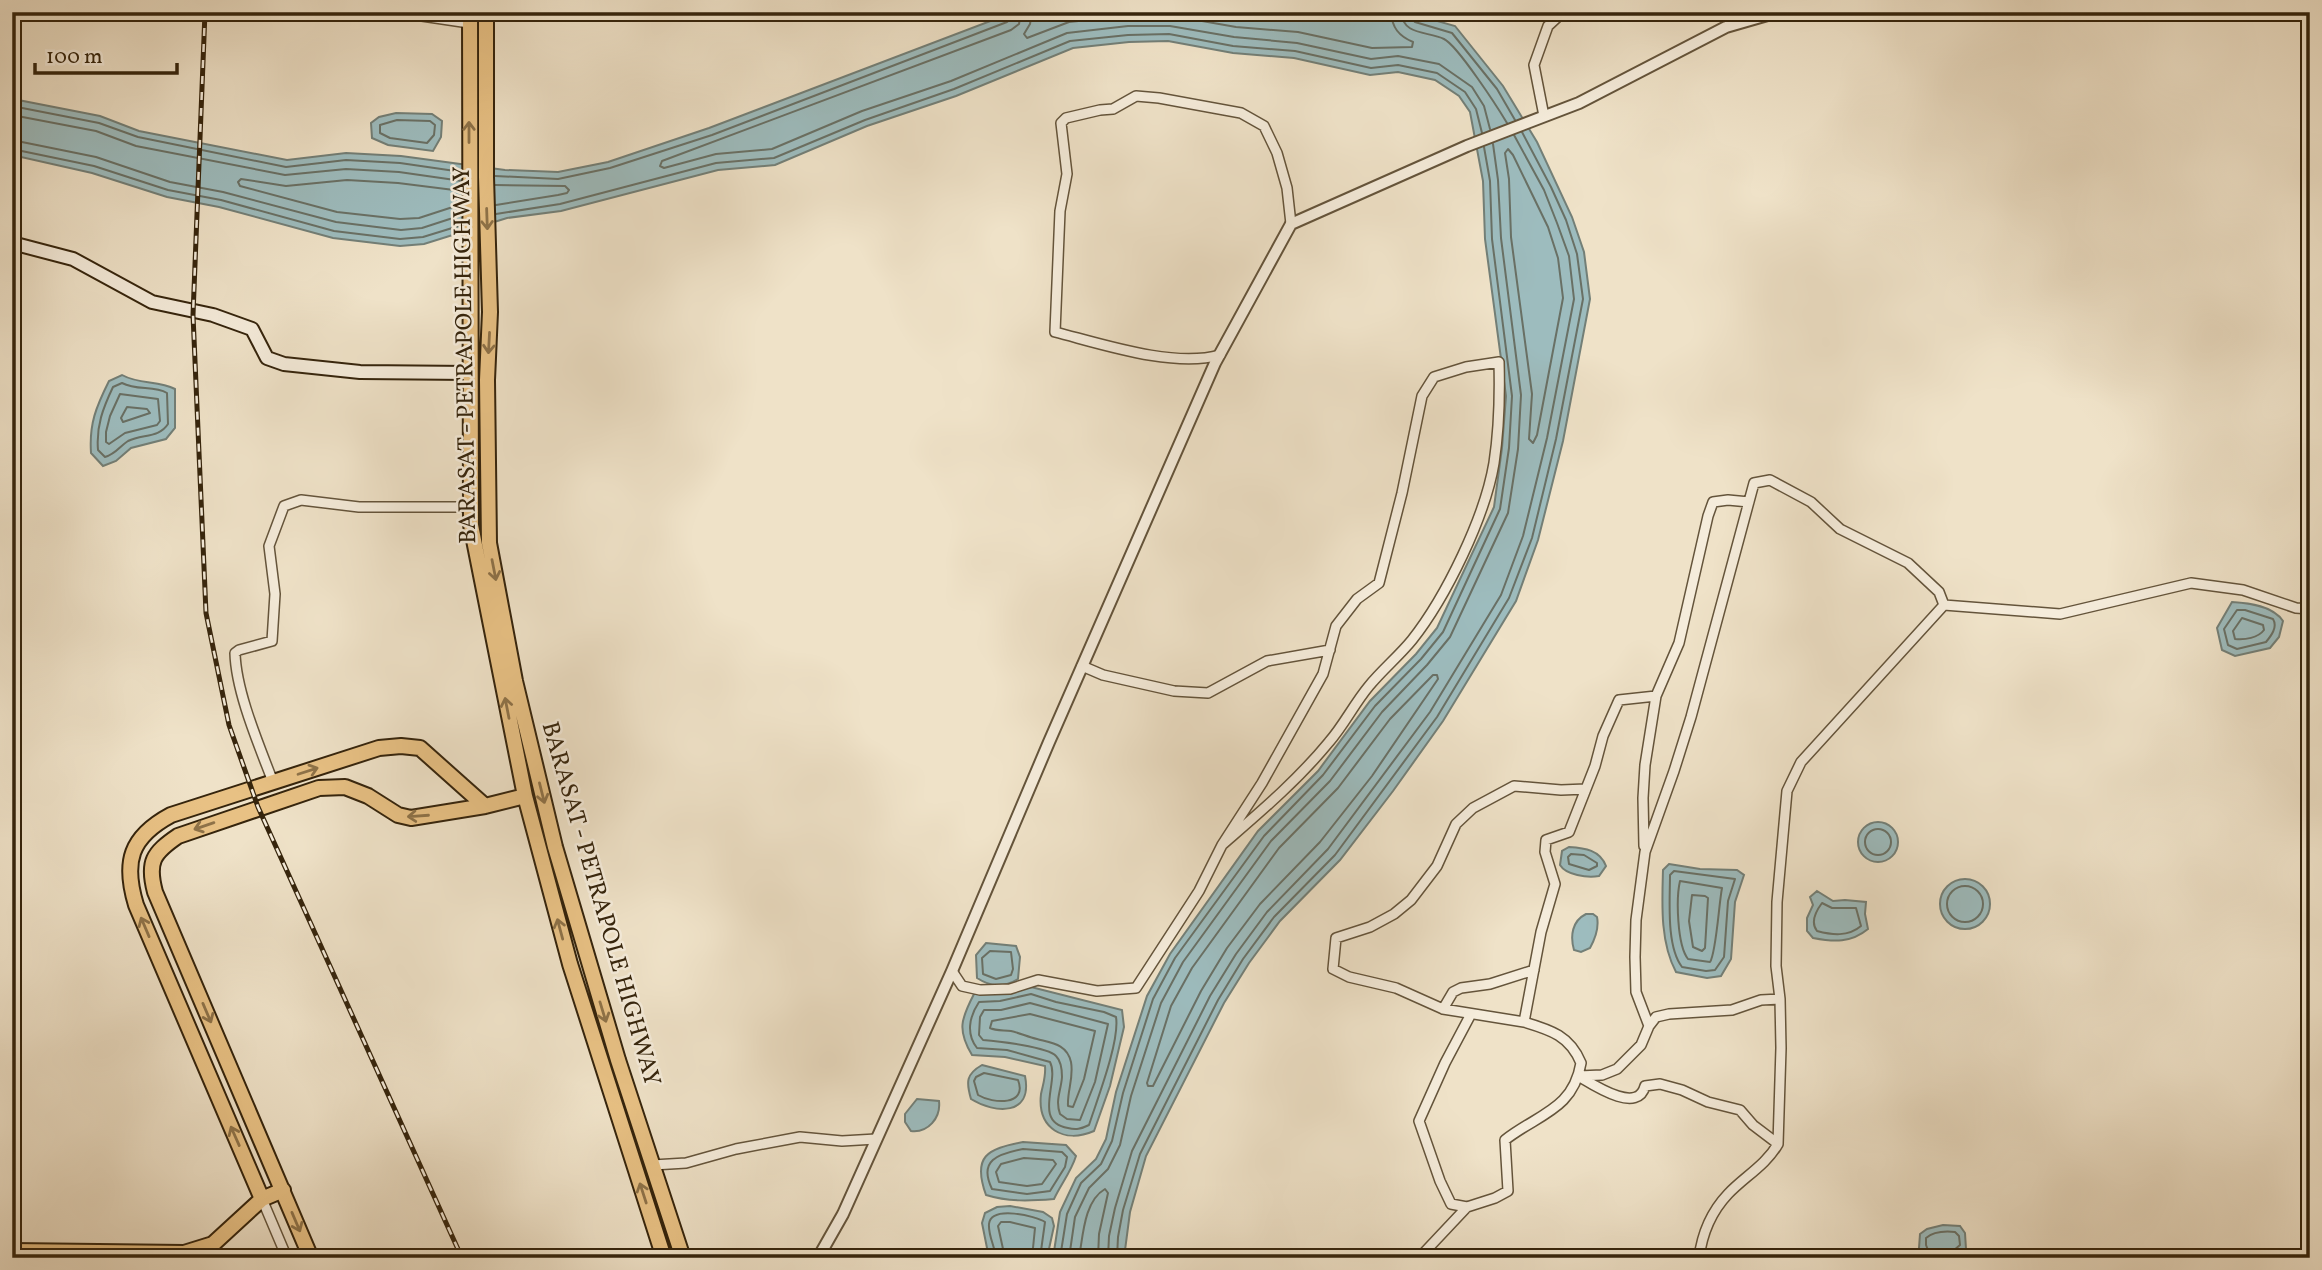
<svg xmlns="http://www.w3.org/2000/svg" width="2322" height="1270" font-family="Vollkorn,serif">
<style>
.water{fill:#9dbcbe;stroke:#737f77;stroke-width:2}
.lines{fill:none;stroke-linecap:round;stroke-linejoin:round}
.shore{stroke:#697065;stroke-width:2}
.minor-casing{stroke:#64543b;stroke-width:12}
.tertiary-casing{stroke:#64543b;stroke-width:14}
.secondary-casing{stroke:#35240c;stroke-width:16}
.trunk-casing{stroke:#35240c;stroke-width:18}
.minor{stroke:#f5ecdb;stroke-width:9}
.tertiary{stroke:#f5ecdb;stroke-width:10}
.secondary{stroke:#f5ecdb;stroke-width:12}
.trunk{stroke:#e8c184;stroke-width:14}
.rail-casing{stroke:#35240c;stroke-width:5}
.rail{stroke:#f5ecdb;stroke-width:2.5;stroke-dasharray:8;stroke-linecap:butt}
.oneway{stroke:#8e7248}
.labels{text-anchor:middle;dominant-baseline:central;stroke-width:5;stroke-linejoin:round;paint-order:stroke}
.street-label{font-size:24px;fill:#35240c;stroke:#f5ecdb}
</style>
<rect width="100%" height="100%" fill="#efe2c8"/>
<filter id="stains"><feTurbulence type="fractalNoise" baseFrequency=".00286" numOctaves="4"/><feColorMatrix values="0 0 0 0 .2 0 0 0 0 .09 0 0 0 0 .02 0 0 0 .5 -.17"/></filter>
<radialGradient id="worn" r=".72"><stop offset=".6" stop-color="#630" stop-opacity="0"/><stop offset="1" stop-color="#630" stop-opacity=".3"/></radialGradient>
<!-- water -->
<path class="water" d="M1014,12H1406L1455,26L1503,86L1537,142L1572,217L1584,252L1590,299L1563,441L1538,540L1516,601L1443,721L1393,791L1340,860L1280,921L1249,963L1224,1003L1146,1156L1130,1212L1124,1258H1053L1060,1212L1076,1178L1096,1159L1106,1139L1116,1092L1147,996L1170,954L1258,831L1318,771L1370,701L1416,654L1437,628L1494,507L1502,448L1506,396L1485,239L1483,181L1470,112L1459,96L1435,80L1398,72L1370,75L1294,58L1233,53L1168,41L1129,42L1073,48L956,96L867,126L775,165L718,170L561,211L507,218L424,244L400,246L333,238L219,207L167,197L92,173L12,155L13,99L100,116L139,131L287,160L346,153L401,156L505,170L558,172L608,162L709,128Z
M396,113L432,114L442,121L441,137L433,151L388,145L372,138L371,123L379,117Z
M122,375C140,385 158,380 175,389V428L166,439L131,448L116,461L103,466L91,453C89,424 96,407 109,381Z
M2232,602C2250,603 2273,606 2283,621L2279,637L2270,648L2235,656L2222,650L2217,628Z
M1858 842a20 20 0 1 1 40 0a20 20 0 1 1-40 0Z
M1569,847C1585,848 1600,850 1606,866L1599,876C1587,878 1566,875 1560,865L1562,851Z
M1669,864L1700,869L1737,870L1744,875L1735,902L1731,959L1721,976L1707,978L1676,972C1660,942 1662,904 1663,870Z
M1940 904a25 25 0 1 1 50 0a25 25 0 1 1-50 0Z
M1817,891L1833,901L1845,900L1866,902L1865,914L1868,929C1851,943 1834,942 1813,938L1807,931V918L1813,905L1810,897Z
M1586,914H1593L1597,917C1599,927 1595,939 1590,948L1581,952L1574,950C1570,936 1572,921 1586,914Z
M986,943L1016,946L1020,957L1018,979C1003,988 991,987 977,978L976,955Z
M1031,987L1122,1010L1124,1027L1110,1086L1094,1131C1064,1144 1037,1129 1041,1094C1043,1084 1046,1077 1045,1066L1005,1057L972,1055C957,1030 961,1019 974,994H1000Z
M982,1065L1025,1076C1033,1116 995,1114 971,1099C966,1082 966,1074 982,1065Z
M917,1099L939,1101C941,1118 928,1133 911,1131L905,1122V1114Z
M1023,1142L1066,1145L1076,1156C1071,1172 1061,1184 1054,1199C1030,1201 1009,1202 986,1195C972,1156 987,1149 1023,1142Z
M1010,1206L1043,1212L1052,1218L1054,1226L1047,1258H989L982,1223L985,1213L997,1207Z
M1943,1225L1960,1226L1965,1233L1966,1249C1954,1259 1940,1259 1924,1257L1919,1248L1920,1234L1927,1229Z"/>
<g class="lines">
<!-- shore -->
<path class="shore" d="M1021,12L1019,24L1011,30L662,161L660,166L664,168L716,154L772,149L862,111L951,81L1067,33L1128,26H1170L1234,37L1297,43L1371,59L1398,56L1439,64L1472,87L1484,106L1490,129
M1032,12L1030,24L1024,34L1027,38L1069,22L1127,16L1168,15L1236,27L1298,32L1372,48L1412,47L1413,42C1399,36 1392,28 1391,12
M1401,12C1403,36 1428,31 1444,39C1458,46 1498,108 1507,123
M1410,12L1411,18L1415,22L1452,33L1497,89L1515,120
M12,106L99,123L138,137L286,167L346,160L400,163L462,172
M12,115L96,131L136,146L285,175L346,169L399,172L462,181
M397,120L430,121L435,125L434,135L427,143L390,138L380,133V125Z
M12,140L96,157L170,182L223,192L336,222L401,230L422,228L462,215
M12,149L94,166L168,190L221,200L334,231L400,239L423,237L462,225
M1508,149L1513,155L1548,227L1558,258L1563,298L1537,435L1533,443L1529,439L1532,394L1511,237L1509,179L1505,153Z
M495,176L558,179L610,168L712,135L1007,22L1012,18V12
M495,185L565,186L569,190L567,193L558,195L496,205
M462,191L398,183L347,180L286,186L241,179L238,182L240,186L337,212L400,219L419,218L462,204
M496,214L560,204L716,163L774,158L865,120L954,89L1070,41L1128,35L1169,34L1233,46L1295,51L1371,68L1398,65L1437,73L1465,92L1476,109L1482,133
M122,383C137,391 154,385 167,393L168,424C159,438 143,434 128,441C120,446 116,454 105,457L98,450C96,426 103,408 113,387Z
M120,394L158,399L160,421L157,425L125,433L109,444L106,442V432L110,416Z
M127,407L147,409L150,413L123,422L121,418Z
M2237,610H2245L2273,619C2278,627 2271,636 2266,642L2237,649L2228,645L2224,629Z
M2242,618L2263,625L2264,630C2258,638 2245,640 2235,639L2233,631Z
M1433,675H1437L1438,679L1372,776L1320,842L1260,904L1227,948L1201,991L1153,1086H1148L1147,1083L1171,1006L1192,968L1279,848L1338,788L1390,719Z
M1865 842a13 13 0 1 1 26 0a13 13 0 1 1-26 0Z
M1571,854L1584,855L1597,863V866L1589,870L1569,864L1568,857Z
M1674,871L1735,879L1728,901L1724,957L1715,970L1706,971L1682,967C1666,946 1670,900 1670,875Z
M1680,881L1722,888C1719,903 1716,954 1710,962L1688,959C1677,945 1676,898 1680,881Z
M1947 904a18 18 0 1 1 36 0a18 18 0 1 1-36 0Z
M1692,895L1705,896L1708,898L1705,948L1702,951L1693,947L1689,921Z
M1822,903L1832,908H1856L1861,926C1848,937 1832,935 1817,931C1810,922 1816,911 1822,903Z
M990,951L1011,952L1013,969L1011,975L996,979L983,974L982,958Z
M1031,994L1056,1002L1104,1012L1116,1017C1120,1041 1097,1100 1089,1125C1081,1129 1076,1130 1068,1128C1032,1122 1060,1081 1050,1062L1007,1050L977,1048C966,1034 969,1017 979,1002L1000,1001Z
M1030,1003L1108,1024L1095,1082L1080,1120L1067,1119L1060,1114C1055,1100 1061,1091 1062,1077C1062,1070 1061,1061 1056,1056C1048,1047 997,1041 983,1040L979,1035L980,1017L984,1010H1001Z
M1030,1014L1095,1031L1084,1079L1073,1107L1068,1106C1067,1091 1074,1078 1071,1062C1067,1044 1052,1043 1037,1039C1028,1037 1020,1033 1011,1031C1003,1030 996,1031 990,1028L992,1021Z
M984,1073L1018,1080C1028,1106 993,1104 978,1095L974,1081L976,1077Z
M1023,1149L1062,1152L1067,1157L1065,1167L1050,1191L1027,1194L992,1189C978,1160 998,1154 1023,1149Z
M1024,1158L1053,1160L1056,1164L1042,1184L1027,1186L999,1182L996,1172L1001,1164Z
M996,1258C995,1247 988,1235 989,1224C991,1205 1036,1216 1045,1222L1040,1258
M1005,1258L998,1226L1001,1222H1010L1035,1228L1032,1258
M1060,1258L1067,1214L1081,1183L1101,1164L1112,1141L1123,1093L1153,999L1175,958L1264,836L1323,775L1375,706L1421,659L1443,632L1500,509L1509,448L1512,396L1492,239L1490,181L1484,147
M1069,1258L1075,1217L1089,1188L1108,1169L1120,1145L1131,1096L1161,1003L1183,962L1271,841L1330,781L1382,712L1427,665L1450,637L1508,513L1518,449L1521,395L1501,238L1498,180L1493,144
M1079,1258C1083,1236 1084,1201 1105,1189L1108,1193L1099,1234L1098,1258
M1108,1258L1109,1236L1115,1208L1132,1151L1210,996L1236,954L1267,912L1328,849L1430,712L1501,595L1523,536L1547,438L1574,299L1569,256L1557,223L1544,190L1514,135
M1117,1258L1118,1237L1123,1210L1140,1154L1218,1000L1243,959L1274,917L1335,855L1437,717L1509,598L1532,538L1556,439L1583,299L1577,254L1566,220L1551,187L1522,132
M1931,1258L1926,1245V1238C1934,1231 1945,1231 1955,1232L1959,1236L1960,1245L1953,1251L1952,1258"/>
<!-- minor casing -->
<g class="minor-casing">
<path id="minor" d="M395,12L469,23
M1544,116L1534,65L1548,26L1563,12
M1220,355C1173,368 1102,344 1055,332L1060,211L1067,174L1061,123L1066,118L1100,110L1113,109L1136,96L1159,98L1241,113L1264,126L1277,153L1287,188L1291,224
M1082,666L1103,675L1174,691L1208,693L1267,661L1330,650
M273,782C259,745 236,692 235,653L239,650L272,641L275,594L269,546L284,506L301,500L359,507H471
M1586,789L1561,790L1514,786L1473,808L1456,824L1437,866L1411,900L1394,914L1370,927L1336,938L1333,969L1349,977L1396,988L1443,1009L1524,1022L1541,932L1555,884L1545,852L1546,840L1569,832L1595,766L1603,736L1619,700L1656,696
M1644,846L1643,798L1645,765L1656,696L1679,643L1708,516L1713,502L1728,500L1749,502
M952,971L962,986L980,990L1010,989L1038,980L1097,991L1136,988L1199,891L1222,845L1262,783L1323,674L1336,626L1357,599L1379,583L1402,493L1422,396L1434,377L1466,367L1499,362C1500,396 1499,430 1494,463C1485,517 1446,597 1412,640C1399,656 1382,670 1369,686C1354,704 1344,725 1329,742C1297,781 1260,812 1222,845
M1443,1009L1453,992L1461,988L1490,984L1534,970
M1649,1026L1636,992L1635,957L1636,920L1645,852L1674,771L1691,717L1754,483L1770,480L1811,502L1840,529L1908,563L1939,592L1944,605
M1579,1076L1602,1075L1617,1069L1641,1045L1649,1026L1656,1017L1669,1014L1732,1010L1761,1000L1780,999
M1580,1077C1595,1086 1638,1114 1645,1086L1660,1084L1682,1090L1708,1102L1740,1110L1753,1125L1778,1144
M653,1165L686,1163L736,1149L800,1137L842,1141L876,1139
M262,1199L287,1258
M1467,1207L1451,1204L1440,1181L1419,1121L1445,1063L1471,1014
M1419,1258L1467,1207L1495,1198L1508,1191L1505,1140C1538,1114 1573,1110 1581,1063C1570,1036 1551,1030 1524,1022
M1699,1258C1702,1234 1711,1212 1728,1194C1744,1177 1766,1165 1778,1144L1781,1048L1780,999L1776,966L1777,902L1787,791L1801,762L1944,605L2060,614L2191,583L2243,590L2296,608L2310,609"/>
</g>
<!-- tertiary casing -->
<g class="tertiary-casing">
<path id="tertiary" d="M818,1258L843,1214L952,971L1049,742L1215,363L1291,224L1467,146L1579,103L1726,27L1778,12"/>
</g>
<!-- secondary casing -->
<g class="secondary-casing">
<path id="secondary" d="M12,243L73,259L152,302L213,315L252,329L267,358L284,364L360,372L470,373"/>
</g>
<!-- trunk casing -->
<g class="trunk-casing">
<path id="trunk" d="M470,12L471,525L525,796L570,964L664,1258
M486,12V177L490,312L487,380L489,543L515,681L555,847L618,1060L683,1258
M262,1199L136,905C123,862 130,837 171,815L379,748L401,746L420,748L485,806
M12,1251L184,1253L213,1244L262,1199L283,1190
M311,1258L155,892C147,862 153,853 178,836L319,788L345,787L368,796L398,815L411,818L485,806L525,796"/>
</g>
<!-- minor -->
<use href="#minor" class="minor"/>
<!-- tertiary -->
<use href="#tertiary" class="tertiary"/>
<!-- secondary -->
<use href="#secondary" class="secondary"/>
<!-- trunk -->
<use href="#trunk" class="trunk"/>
<!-- rail casing -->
<g class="rail-casing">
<path id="rail" d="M205,12L193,315L206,613L229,725L258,807L462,1258"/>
</g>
<!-- rail -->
<use href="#rail" class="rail"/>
</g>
<!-- one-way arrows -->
<defs><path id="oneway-shaft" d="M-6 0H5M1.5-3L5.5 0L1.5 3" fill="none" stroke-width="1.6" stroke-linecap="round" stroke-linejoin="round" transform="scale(1.75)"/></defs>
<g class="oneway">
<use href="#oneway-shaft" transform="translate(469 132) rotate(-90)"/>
<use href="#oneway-shaft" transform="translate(487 219) rotate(88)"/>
<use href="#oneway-shaft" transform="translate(489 343) rotate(93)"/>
<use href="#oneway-shaft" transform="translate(494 570) rotate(79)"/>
<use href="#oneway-shaft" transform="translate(507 708) rotate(-101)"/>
<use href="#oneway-shaft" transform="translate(308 771) rotate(-18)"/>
<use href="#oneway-shaft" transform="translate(542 793) rotate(76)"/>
<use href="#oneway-shaft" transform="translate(418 816) rotate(176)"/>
<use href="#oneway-shaft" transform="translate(204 826) rotate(161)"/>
<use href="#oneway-shaft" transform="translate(145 927) rotate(-113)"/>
<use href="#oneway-shaft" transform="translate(560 929) rotate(-105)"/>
<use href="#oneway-shaft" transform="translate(603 1012) rotate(73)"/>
<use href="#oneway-shaft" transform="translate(207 1013) rotate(67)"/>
<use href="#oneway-shaft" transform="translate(235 1136) rotate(-114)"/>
<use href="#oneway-shaft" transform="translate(643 1193) rotate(-108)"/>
<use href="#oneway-shaft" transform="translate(296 1222) rotate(67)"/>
</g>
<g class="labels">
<!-- street labels -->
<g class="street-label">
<text transform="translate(466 355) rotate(-91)">BARASAT - PETRAPOLE HIGHWAY</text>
<text transform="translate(600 904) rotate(74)">BARASAT - PETRAPOLE HIGHWAY</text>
</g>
</g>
<!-- margin -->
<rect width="2322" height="1270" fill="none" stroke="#efe2c8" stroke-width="42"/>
<rect x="14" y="14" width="2294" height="1242" fill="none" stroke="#35240c" stroke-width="3.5"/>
<rect x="21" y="21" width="2280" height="1228" fill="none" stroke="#35240c" stroke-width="2"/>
<!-- scale -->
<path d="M35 63v10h142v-10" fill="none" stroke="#35240c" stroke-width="3.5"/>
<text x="46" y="63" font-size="21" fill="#35240c" stroke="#f5ecdb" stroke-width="5" paint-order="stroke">100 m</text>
<rect width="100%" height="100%" filter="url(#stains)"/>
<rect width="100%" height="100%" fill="url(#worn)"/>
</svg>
